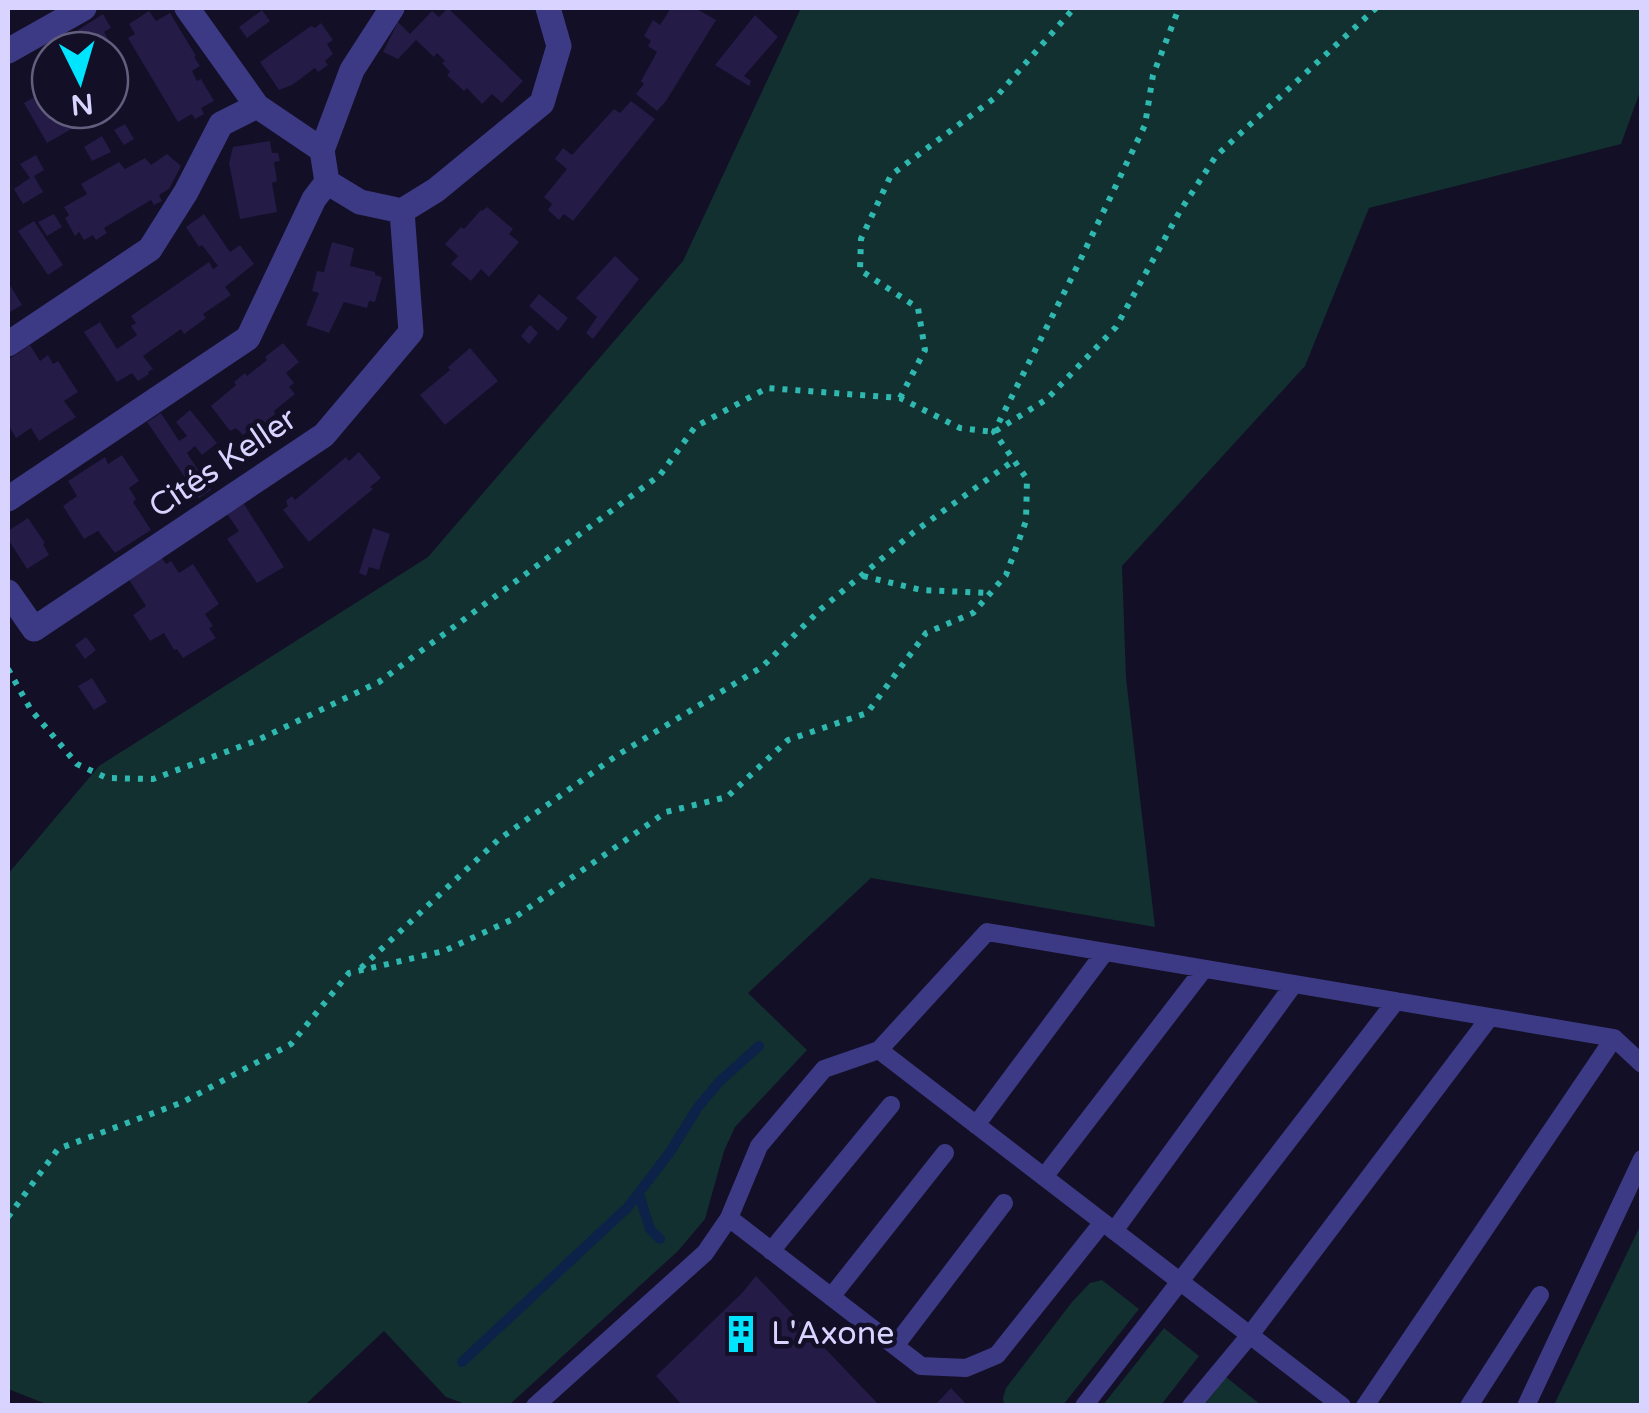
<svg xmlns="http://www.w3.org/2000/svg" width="1649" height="1413" font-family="'Varela Round',sans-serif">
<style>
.green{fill:#12302f}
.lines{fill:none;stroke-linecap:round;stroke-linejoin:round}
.stream{stroke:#0c2248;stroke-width:10}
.building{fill:#241b47}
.path{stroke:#2fb8b0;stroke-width:6;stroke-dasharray:5 8;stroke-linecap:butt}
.service{stroke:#3d3a85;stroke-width:18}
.minor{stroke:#3d3a85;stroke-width:25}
.labels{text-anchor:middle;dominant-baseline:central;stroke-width:9;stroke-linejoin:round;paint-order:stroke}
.street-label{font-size:32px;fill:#d9d4ff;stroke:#130f26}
.poi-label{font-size:32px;fill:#d9d4ff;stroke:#130f26;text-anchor:start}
</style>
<rect width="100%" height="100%" fill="#130f26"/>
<!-- green -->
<path class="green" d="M801,8H1641V89L1621,144L1369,208L1305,366L1122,566L1126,678L1155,927L871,878L748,993L807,1050L735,1127L724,1151L705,1219L678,1251L509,1405H468L446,1397L384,1331L305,1405H49L8,1389V874L99,766L428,557L683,261Z
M1641,1224V1405H1554Z
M1102,1280L1139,1309L1063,1405H1004L1003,1398L1006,1388L1072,1302L1090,1283Z
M1164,1328L1199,1356L1161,1405H1103Z
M1226,1377L1261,1405L1203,1406Z"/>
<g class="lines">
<!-- stream -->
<path class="stream" d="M639,1194L650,1229L660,1239
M462,1362L628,1207L670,1152L698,1107L720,1081L759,1046"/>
</g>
<!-- building -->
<path class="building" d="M448,8L523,81L502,103L492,94L482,104L467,88L464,91L447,75L450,72L442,63L445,61L437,53L434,57L416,40L398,59L383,52L398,22L410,34L432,11L439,17Z
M671,8H695L716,20L666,101L657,111L636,94L644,84L641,81L657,52L648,46L651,41L644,36L653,20L660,25Z
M262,10L270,21L247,38L239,27Z
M149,11L156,21L170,13L196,56L194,57L200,66L192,71L197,81L201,79L214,101L201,108L204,114L195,119L192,114L178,122L128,38L135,34L129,24Z
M103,14L111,28L104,32L110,42L96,50H91L78,30Z
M755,15L778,37L744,76L751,81L749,86L715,65Z
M321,23L333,40L327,44L333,54L325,61L328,65L318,72L315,68L292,85L279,90L260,62L311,26L315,28Z
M50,88V110H91L94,116L47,143L24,103Z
M631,101L655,119L573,221L564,214L559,220L548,210L552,204L544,197L567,169L555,159L563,148L572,155L614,109L620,113Z
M125,124L134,139L124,145L114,130Z
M102,136L111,152L92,161L84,147Z
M270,141L272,153H278L280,161L274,162L277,181L272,183L277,212L240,219L229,163L233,147Z
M167,154L181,166L169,189L159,195L162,201L154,205L151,200L104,228L107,233L96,240L93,235L84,240L79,232L75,236L65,218L69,215L64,207L87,194L81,184L119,162L125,169L145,158L151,165Z
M36,155L44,170L34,176L43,192L23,204L14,189L30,178L20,164Z
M487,207L513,229L509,234L519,242L489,277L481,269L471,281L451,264L458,256L445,244L461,227L464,229L481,210L482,211Z
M54,214L62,227L47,236L38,222Z
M204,214L230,252L240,245L254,264L225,287L231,295L203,314L206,318L184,334L181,329L143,356L153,369L148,372L149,374L138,381L132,373L117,382L84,332L100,322L117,349L137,335L131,326L136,323L131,316L209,262L213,269L218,266L202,245L199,247L186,227Z
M34,221L63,265L48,275L18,231Z
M332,242L354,248L350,266L375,272V275L382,277L375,302L369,301L367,308L344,302L329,333L306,325L319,293L312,291L317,271L324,272Z
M615,256L639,279L593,339L586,333L597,317L576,298Z
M8,282L22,305L8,313Z
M539,294L568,318L558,331L529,306Z
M530,325L538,333L529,344L521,336Z
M283,343L299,362L286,373L294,383L289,387L295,394L274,411L275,414L265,423L263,420L243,435L236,428L230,431L211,406L236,385L234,382L245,373L247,376L267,360L265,357Z
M30,345L40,361L48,355L53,364L58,361L78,392L64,401L76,417L39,441L31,428L16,438L8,424V360Z
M470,348L498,381L445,425L420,395L450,370L448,367Z
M190,410L217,443L202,455L195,446L187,453L211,490L199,498L147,422L161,413L179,441L187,436L176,422Z
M359,452L381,478L370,487L373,489L309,542L283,510L288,506L286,501L292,496L295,500L346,457L349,461Z
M122,455L139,481L129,488L136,499L133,502L151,530L115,553L98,531L84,539L63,506L77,496L68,481L105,457L108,464Z
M244,504L284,567L257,583L227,539L239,531L227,514Z
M28,518L45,543L43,544L49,555L27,569L8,539V531Z
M373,528L390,534L379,570L369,567L366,576L359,573Z
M161,557L166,564L171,561L179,573L193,564L219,604L205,614L213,626L209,628L216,638L183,658L177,649L174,650L164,633L150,641L133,615L146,606L128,578Z
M86,637L96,650L85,659L75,645Z
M92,678L107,702L94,710L78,686Z
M756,1276L880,1406H683L656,1376L742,1293Z
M951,1388L968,1406H934Z"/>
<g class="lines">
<!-- path -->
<path class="path" d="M900,398L925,350L918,308L860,270L861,239L891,175L996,97L1074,8
M863,576L921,590L989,593
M8,669L31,710L77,764L107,778L153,779L258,740L379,682L660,475L695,427L767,388L900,398L960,428L994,432L1047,399L1116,327L1180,211L1216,156L1376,8
M361,968L498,840L616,756L762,667L821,609L914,532L1013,461
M8,1217L58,1149L183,1102L291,1044L349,973L444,951L511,920L666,812L727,797L788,740L867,713L926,633L973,613L1006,575L1026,521L1027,479L994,432L1074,273L1145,125L1153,75L1179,8"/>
<!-- service -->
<path class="service" d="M879,1050L824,1069L759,1146L729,1218L921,1366L966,1368L997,1355L1103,1222
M976,1125L1105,952
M1044,1177L1204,969
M1114,1231L1294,984
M771,1251L891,1105
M831,1297L945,1153
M895,1346L1004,1203
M535,1406L705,1253L729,1218
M1084,1406L1396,1001
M1191,1406L1250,1335L1490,1017
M1342,1406L879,1050L987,932L1614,1038L1642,1064
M1365,1406L1614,1038
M1469,1406L1540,1295
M1526,1406L1642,1159"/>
<!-- minor -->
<path class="minor" d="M187,8L257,106
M8,51L84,8
M327,182L360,202L402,211L436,190L542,103L559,46L548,8
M8,344L150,249L186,192L221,124L257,106L322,150
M8,499L248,338L314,199L327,182L322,150L352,70L392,8
M8,592L34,629L324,435L411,332L402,211"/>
</g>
<!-- icons -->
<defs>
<g id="building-bare" transform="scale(3)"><path d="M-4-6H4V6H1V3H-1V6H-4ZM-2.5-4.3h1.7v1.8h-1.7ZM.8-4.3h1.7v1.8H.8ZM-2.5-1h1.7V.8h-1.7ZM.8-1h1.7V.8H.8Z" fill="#00e5ff" stroke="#130f26" stroke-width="2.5" paint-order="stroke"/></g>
</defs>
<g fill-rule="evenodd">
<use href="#building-bare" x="741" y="1334"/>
</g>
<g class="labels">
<!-- street labels -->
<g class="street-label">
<text transform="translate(223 463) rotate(-34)">Cités Keller</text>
</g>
<!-- poi labels -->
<g class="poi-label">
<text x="771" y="1334">L'Axone</text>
</g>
</g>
<!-- border -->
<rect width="1649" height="1413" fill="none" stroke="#d9d4ff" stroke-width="20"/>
<!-- north arrow -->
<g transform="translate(80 80) rotate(175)"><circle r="48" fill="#130f26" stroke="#625e7d" stroke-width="2.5"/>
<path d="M0-8L18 38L0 25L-18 38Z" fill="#00e5ff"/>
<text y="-15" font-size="28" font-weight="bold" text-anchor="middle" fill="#d9d4ff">N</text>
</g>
</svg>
